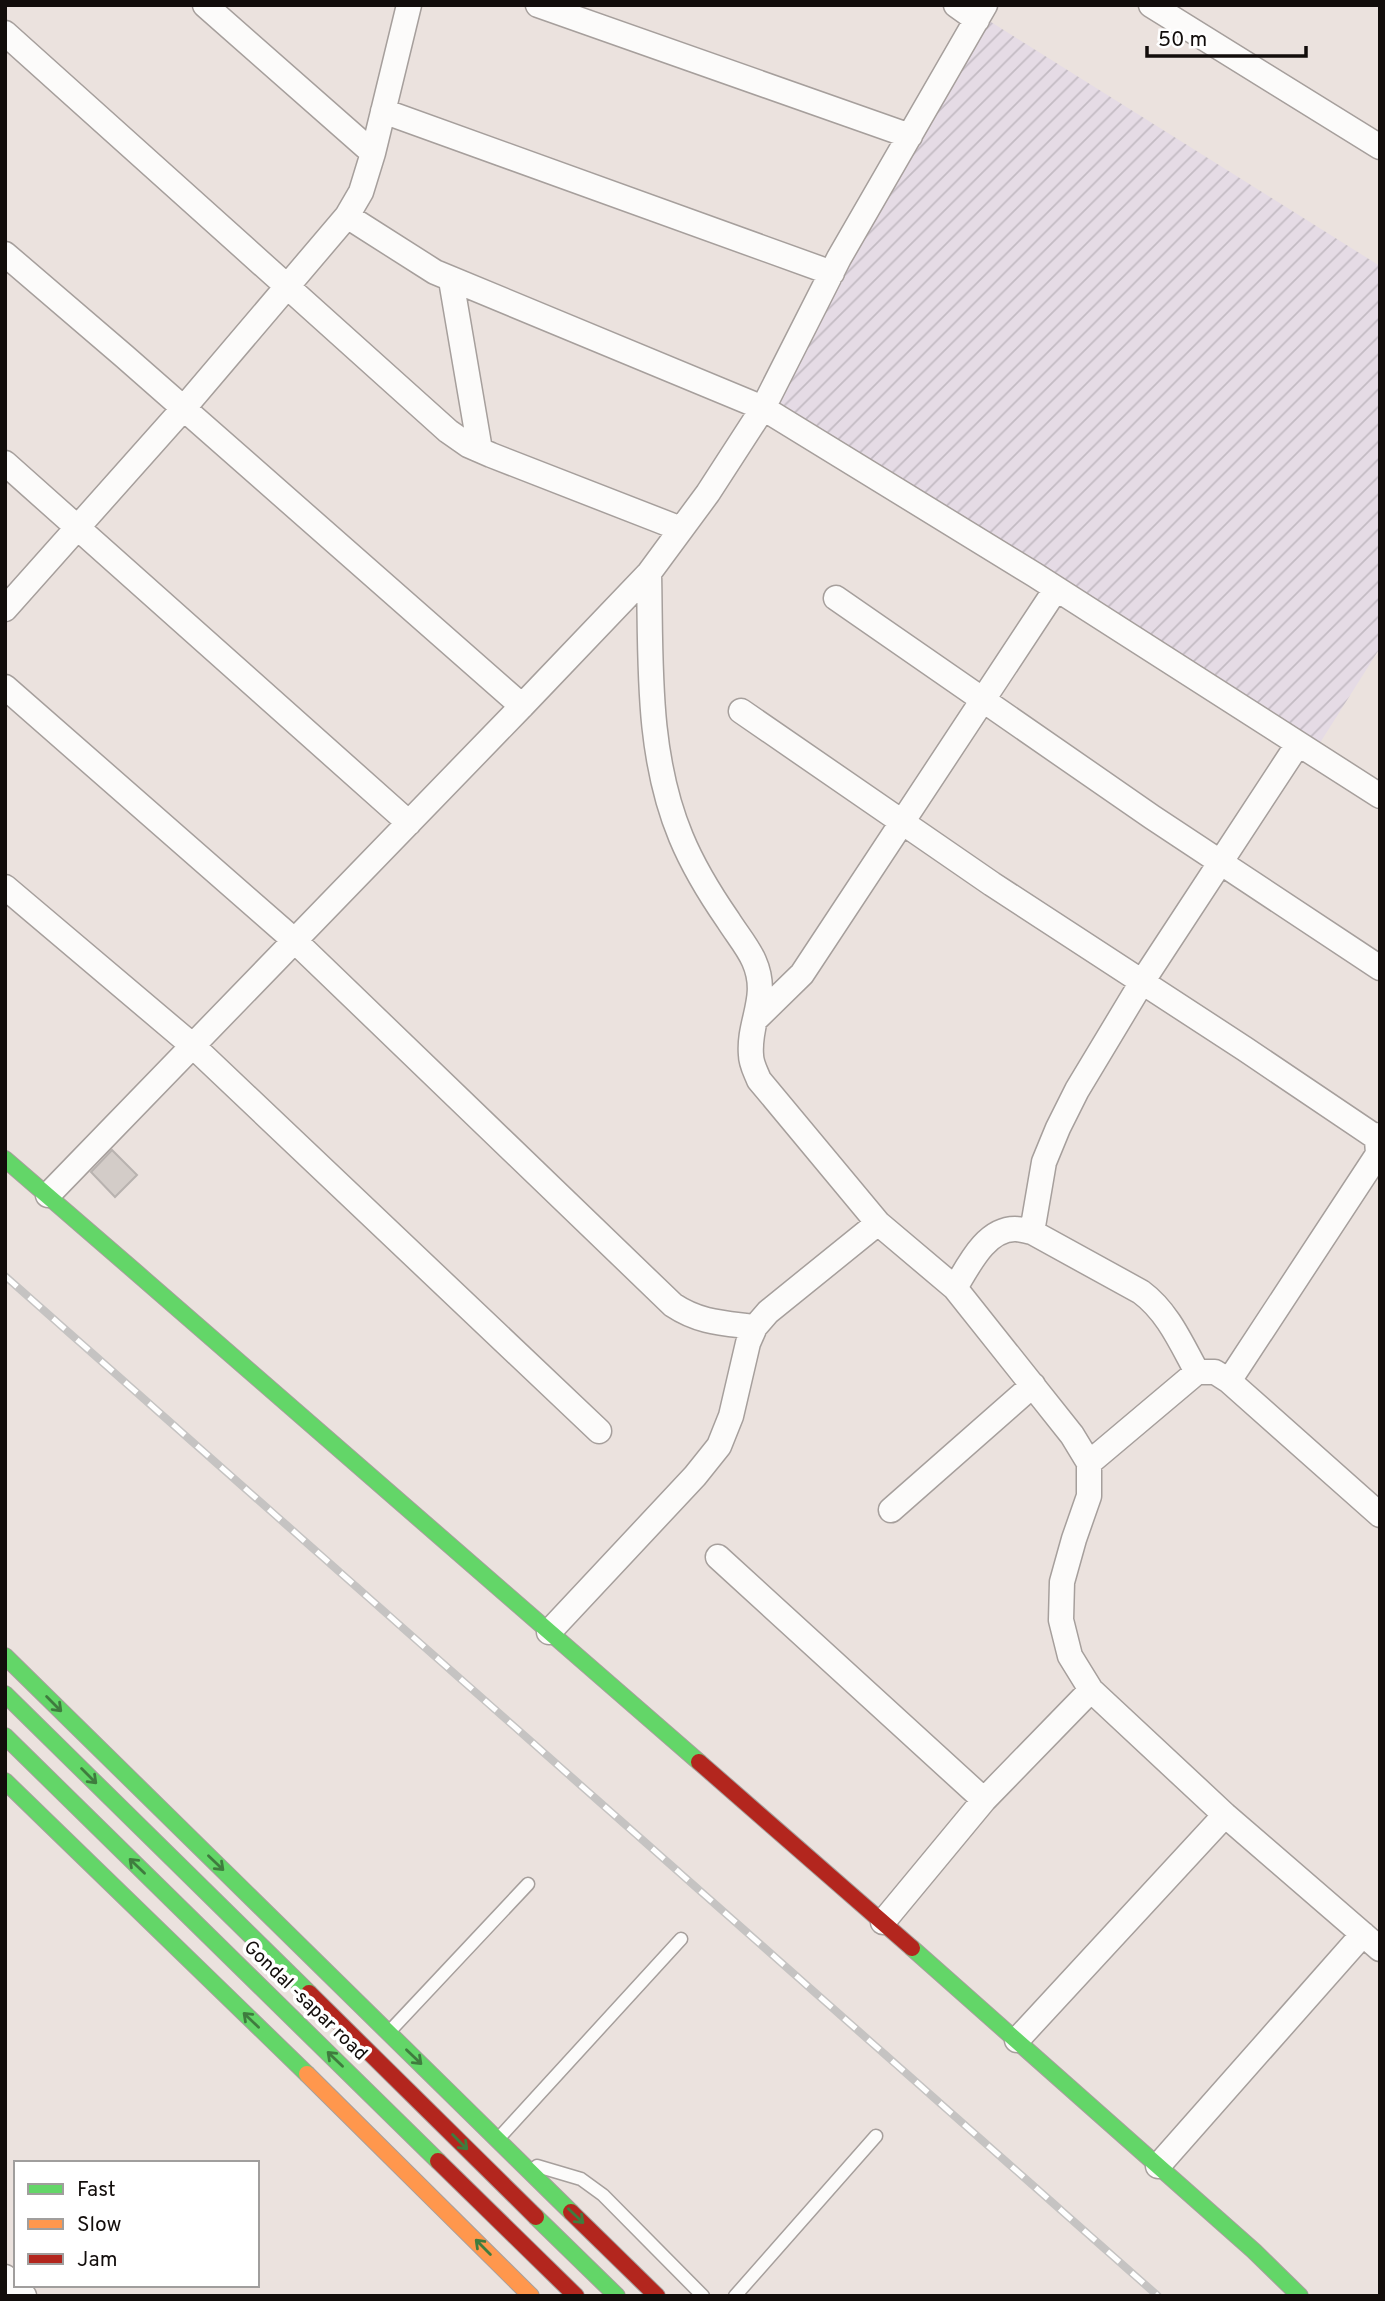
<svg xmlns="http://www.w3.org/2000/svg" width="1385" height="2301" font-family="Overpass,sans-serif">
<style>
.industrial{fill:url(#industrial-furrows)}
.building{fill:#d3ccc8;stroke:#b8b2af;stroke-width:2}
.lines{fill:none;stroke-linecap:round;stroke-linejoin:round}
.lane-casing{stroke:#a69f9c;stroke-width:15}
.street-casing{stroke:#a69f9c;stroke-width:27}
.fast-casing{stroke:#a69f9c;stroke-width:18}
.slow-casing{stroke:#a69f9c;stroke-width:18}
.jam-casing{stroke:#a69f9c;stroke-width:18}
.lane{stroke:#fcfbfa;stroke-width:12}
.street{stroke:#fcfbfa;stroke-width:24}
.fast{stroke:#63d668;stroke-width:16}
.slow{stroke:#ff974d;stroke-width:16}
.jam{stroke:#b3261e;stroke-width:16}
.rail-casing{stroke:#c5c3c2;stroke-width:8}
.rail{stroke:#fff;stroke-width:5;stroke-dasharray:16;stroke-linecap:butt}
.oneway{stroke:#3f7c3e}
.labels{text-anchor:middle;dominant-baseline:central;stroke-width:7;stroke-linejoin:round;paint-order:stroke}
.street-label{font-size:19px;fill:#120d0b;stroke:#fff}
</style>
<defs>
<pattern id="industrial-furrows" width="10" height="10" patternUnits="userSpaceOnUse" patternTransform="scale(1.75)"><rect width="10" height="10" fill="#e5dbe5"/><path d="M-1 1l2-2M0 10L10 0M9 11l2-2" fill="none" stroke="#c3bbc3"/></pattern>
</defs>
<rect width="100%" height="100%" fill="#ebe2de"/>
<!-- industrial -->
<path class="industrial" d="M983,17L1380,266V648L1318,746L758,394Z"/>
<!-- building -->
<path class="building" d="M112,1150L137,1175L115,1197L91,1172Z"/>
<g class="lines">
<!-- lane casing -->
<g class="lane-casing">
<path id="lane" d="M389,2032L528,1884
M498,2139L681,1939
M537,2166L581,2179L603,2195L703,2296
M735,2296L876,2136"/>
</g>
<!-- street casing -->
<g class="street-casing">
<path id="street" d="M205,5L373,153
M538,5L910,136
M956,5L977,20
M1151,5L1380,147
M5,33L448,431L468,445L491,455L681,529
M383,111L832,273
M347,216L435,272L763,408L1035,575L1380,796
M5,254L124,356L522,706
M451,280L480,450
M5,463L409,823
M649,573C651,661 646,753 681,837C693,866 710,894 728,920C736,933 748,947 754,961C770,997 748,1021 751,1055C751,1064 756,1072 759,1080L878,1223L955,1288L1072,1435L1089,1463V1496L1074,1539L1062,1582L1061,1620L1070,1656L1091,1690L1225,1815L1380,1949
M836,598L1152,817L1380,968
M5,609L183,409L347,216L361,192L373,153L409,5
M5,687L295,941L673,1305C700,1323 724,1323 755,1327
M741,711L992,884L1245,1049L1380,1140
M5,887L193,1046L599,1431
M756,1019L802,974L1056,589
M48,1195L522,706L649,573L708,493L763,408L839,258L985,5
M1032,1232L1044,1162L1058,1128L1077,1090L1142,982L1298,744
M955,1288C968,1267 985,1229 1015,1229C1020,1229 1026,1231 1032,1232L1141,1292C1168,1312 1181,1343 1197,1372
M1229,1381L1378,1154L1377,1139L1380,1135
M1089,1463L1197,1372H1215L1229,1381L1380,1515
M891,1510L1033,1385
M718,1557L984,1800
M549,1632L695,1476L719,1446L731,1416L748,1343L755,1327L768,1312L878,1223
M883,1922L984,1800L1091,1690
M1017,2040L1225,1815
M1158,2166L1363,1934
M5,2277L24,2296"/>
</g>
<!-- fast casing -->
<g class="fast-casing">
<path id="fast" d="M5,1159C237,1359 467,1561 699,1762
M5,1656L571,2212
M5,1694L309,1993
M5,1736L438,2161
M5,1781L307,2074
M912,1948L1254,2251L1300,2296
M536,2217L617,2296"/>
</g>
<!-- slow casing -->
<g class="slow-casing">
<path id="slow" d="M307,2074L531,2296"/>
</g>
<!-- jam casing -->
<g class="jam-casing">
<path id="jam" d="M699,1762L912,1948
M309,1993L536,2217
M438,2161L576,2296
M571,2212L657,2296"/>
</g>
<!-- lane -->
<use href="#lane" class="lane"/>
<!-- street -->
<use href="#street" class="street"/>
<!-- fast -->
<use href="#fast" class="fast"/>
<!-- slow -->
<use href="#slow" class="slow"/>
<!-- jam -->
<use href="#jam" class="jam"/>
<!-- rail casing -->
<g class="rail-casing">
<path id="rail" d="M5,1276L1158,2296"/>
</g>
<!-- rail -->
<use href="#rail" class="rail"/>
</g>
<!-- one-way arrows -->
<defs><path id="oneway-shaft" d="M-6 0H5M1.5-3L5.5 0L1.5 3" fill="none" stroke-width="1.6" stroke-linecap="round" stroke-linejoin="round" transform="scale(1.75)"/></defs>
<g class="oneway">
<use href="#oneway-shaft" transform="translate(54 1704) rotate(45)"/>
<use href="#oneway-shaft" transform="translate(89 1776) rotate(45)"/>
<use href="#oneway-shaft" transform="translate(216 1863) rotate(44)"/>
<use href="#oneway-shaft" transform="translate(137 1866) rotate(-136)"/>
<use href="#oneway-shaft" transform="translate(251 2020) rotate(-136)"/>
<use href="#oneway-shaft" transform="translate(414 2057) rotate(44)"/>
<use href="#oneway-shaft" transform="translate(335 2059) rotate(-136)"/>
<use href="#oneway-shaft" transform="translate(460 2142) rotate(45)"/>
<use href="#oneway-shaft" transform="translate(576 2216) rotate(44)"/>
<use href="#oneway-shaft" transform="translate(483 2247) rotate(-135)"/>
</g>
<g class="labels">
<!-- street labels -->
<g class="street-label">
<text transform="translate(305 2001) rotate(44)">Gondal -sapar road</text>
</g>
</g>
<!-- border -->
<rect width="1385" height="2301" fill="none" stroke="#120d0b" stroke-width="14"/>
<!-- legend -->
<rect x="14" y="2161" width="245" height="126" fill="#ffffff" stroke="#a09e9d" stroke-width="2"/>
<rect x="28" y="2184" width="35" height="10" fill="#63d668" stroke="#a09e9d" stroke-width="2"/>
<text x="77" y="2196" font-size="21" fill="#120d0b">Fast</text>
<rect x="28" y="2219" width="35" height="10" fill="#ff974d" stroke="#a09e9d" stroke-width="2"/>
<text x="77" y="2231" font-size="21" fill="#120d0b">Slow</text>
<rect x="28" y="2254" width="35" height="10" fill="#b3261e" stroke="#a09e9d" stroke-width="2"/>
<text x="77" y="2266" font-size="21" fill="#120d0b">Jam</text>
<!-- scale -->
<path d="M1147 46v10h159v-10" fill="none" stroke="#120d0b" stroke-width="3.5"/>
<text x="1158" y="46" font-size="21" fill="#120d0b" stroke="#ffffff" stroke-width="5" paint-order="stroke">50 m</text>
</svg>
